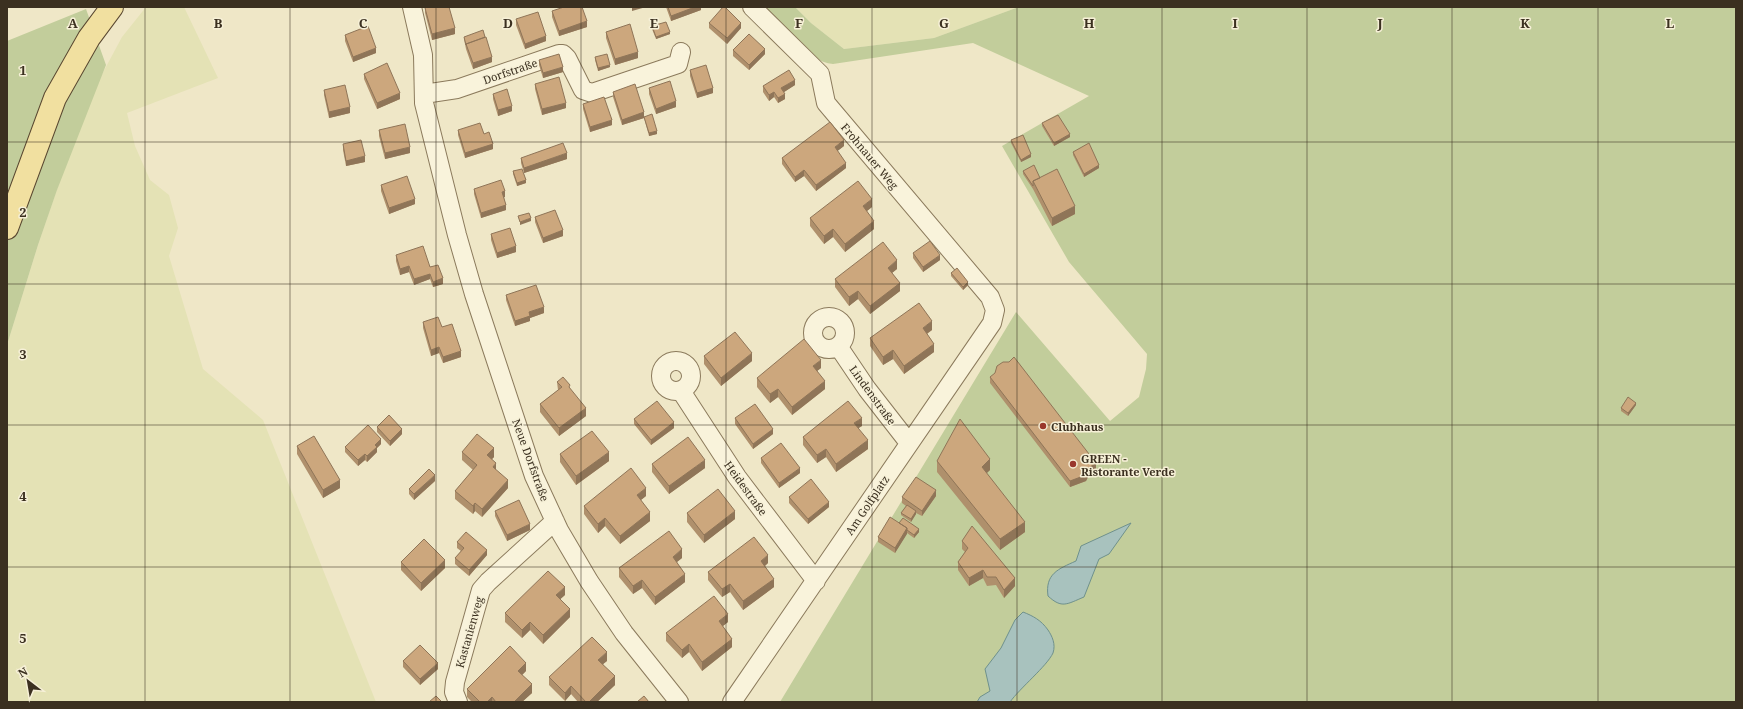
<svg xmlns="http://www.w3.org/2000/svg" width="1743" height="709" font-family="'Noto Serif',serif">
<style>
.farmland{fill:#e4e2b5}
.green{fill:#c2cd9b}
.water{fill:#a8c2be;stroke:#6f918c}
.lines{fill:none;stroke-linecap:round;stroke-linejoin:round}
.minor-casing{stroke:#8b7a5c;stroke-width:20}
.major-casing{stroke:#594730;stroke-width:24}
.minor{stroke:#f9f3db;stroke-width:18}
.major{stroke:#f1e0a0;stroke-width:22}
.wall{fill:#af906c}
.shaded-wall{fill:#8f7558}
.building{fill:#cca77d;stroke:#8f7558}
.grid{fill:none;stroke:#3b3020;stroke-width:1;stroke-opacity:0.55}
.poi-dot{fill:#9a372c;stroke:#f6f0d7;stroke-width:1.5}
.labels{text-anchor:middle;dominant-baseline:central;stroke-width:3;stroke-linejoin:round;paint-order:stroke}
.street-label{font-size:11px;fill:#3b3020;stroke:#f6f0d7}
.poi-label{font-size:11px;font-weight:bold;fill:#3b3020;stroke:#f6f0d7;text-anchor:start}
.grid-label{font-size:13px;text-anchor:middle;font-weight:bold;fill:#3b3020;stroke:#f6f0d7;stroke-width:3;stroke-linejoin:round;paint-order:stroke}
</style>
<rect width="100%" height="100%" fill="#efe7c7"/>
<!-- farmland -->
<path class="farmland" d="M146,7H184L218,78L127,113L135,146L150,180L169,195L178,228L169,256L203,369L263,420L376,702H7V345L38,245L66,163L100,78L122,37Z
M795,7H1019L934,38L844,49L811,23Z"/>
<!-- green -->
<path class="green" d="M762,7H795L811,23L844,49L934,38L1019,7H1736V702H780L1016,312L1110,421L1139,397L1146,369L1147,354L1069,262L1002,146L1089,96L973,43L833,64C807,62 780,25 762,7Z
M86,9L106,65L57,190L38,245L7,345V41Z"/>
<!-- water -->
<path class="water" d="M1131,523L1109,554L1099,559L1084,597C1067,604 1062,609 1048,596C1045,574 1058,569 1076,561L1081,546Z
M1023,612C1033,616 1041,620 1048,630C1052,636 1056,644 1053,653C1047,666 1020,688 1010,702H977L980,697L990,691L985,669L1001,648L1015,620Z"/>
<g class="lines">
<!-- minor casing -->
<g class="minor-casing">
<path id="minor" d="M412,7L423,55L424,103L457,235L474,294L534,476L559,530L589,581L624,633L679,702
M424,94L457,89L559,54H563L567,58L583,90L592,93L678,64L681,52
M813 333a16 16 0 1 1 32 0a16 16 0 1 1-32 0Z
M838,346L867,389L909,443
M661 376a15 15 0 1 1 30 0a15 15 0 1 1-30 0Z
M681,391L737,477L816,581
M458,702L454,692L455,682L481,590L488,582L555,521
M732,702L992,323L995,310L990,297L826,103L820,74L752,7"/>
</g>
<!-- major casing -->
<g class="major-casing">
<path id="major" d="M7,228L55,98L89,38L112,7"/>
</g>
<!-- minor -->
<use href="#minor" class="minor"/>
<!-- major -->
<use href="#major" class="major"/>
</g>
<!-- wall -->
<path class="wall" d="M666,7H701V10L671,21Z
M425,8L455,34L432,40L425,13Z
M552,11L587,27L559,36L552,17Z
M516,19L546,41L525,49L516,25Z
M709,23L741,28L727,44L709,28Z
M652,26L670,34L656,39L652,29Z
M606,32L638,58L615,65L606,38Z
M345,35L376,53L353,62L345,41Z
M464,37L492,62L473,69L466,49L464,39Z
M733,50L765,54L749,70L733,56Z
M595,57L610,67L598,71L595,60Z
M539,60L563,72L543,78L539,65Z
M690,70L713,93L697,98L690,76Z
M364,74L400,99L377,109L364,79Z
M535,84L566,108L542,115L535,89Z
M795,85L784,92L785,99L778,103L774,97L769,101L763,92V86Z
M649,88L676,107L656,114L649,94Z
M324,90L350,113L329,118L324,95Z
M613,92L644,116L657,134L649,136L644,118L622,125L613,97Z
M493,94L512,111L498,116L493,99Z
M583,104L612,125L590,132L583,109Z
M1042,123L1070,137L1054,146L1042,126Z
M379,130L410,153L385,159L379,136Z
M458,130L484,134L493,149L465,158L458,135Z
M1011,140L1031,157L1021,162L1011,143Z
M343,144L365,162L346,166L343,150Z
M844,146L837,151L846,168L816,191L804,176L795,182L782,164V158Z
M1073,152L1099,168L1084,177L1073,155Z
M521,158L567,159L524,173L521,163Z
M513,171L526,183L517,186L513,174Z
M1023,171L1040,178L1075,214L1052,226L1033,189L1023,174Z
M381,185L415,204L389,214L381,191Z
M474,189L505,197H504L506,210L481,218L474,194Z
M872,207L867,211L874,229L845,252L833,237L824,244L810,226V218Z
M535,217L563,236L543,243L535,222Z
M491,234L516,252L497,258L491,240Z
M913,253L940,260L923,272L913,258Z
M396,255L430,267L443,284L433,287L430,279L414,285L409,272L400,275L396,261Z
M897,269L892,273L900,291L870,314L858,299L849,306L835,287V279Z
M951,273L968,285L963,290L951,276Z
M506,295L544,313L530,318V321L515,326L506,300Z
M423,322L442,327L461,357L443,363L439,353L431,356L423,328Z
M932,330L927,334L934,352L904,374L893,359L883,365L870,346V338Z
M704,356L752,361L721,386L704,364Z
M821,368L817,371L825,389L792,415L778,397L770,403L757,387V378Z
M990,377L1096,469L1090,473L1086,481L1070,487L990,383Z
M557,382L570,389L586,416L559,436L540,412V404L558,390Z
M1636,405L1628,416L1621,411V408Z
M735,418L773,434L753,449L735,424Z
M634,419L674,428L651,445L634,424Z
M862,426L858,428L868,449L836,472L826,457L817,463L803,445V437Z
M377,427L402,434L390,446L377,432Z
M381,444L377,448V452L367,462L365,460L358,466L345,452V447Z
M297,446L340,488L323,498L297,454Z
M462,452L494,457L492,459L496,470L508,488L482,517L475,511L473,514L455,499V491L473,470L462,460Z
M560,454L609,461L576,485L560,462Z
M761,458L800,473L779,488L761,463Z
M937,461L990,470L986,473L1025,532L1000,550L937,472Z
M652,464L705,468L669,494L652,472Z
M435,481L414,500L409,494V489Z
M646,496L641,500L650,521L620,544L605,526L598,533L584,514V506Z
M936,496L922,516L916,513V514L911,522L901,515V513L906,506L902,503V497Z
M789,497L829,507L808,524L789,503Z
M495,511L530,530L507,541L495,516Z
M687,513L735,519L704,543L687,522Z
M899,523L919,532L914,538L907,533L895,553L878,542V537Z
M962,541L1015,586L1004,598L996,585L987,586L983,578L969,586L958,570V562L965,552L962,549Z
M457,542L487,555L469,576L455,564V558L461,551L457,548Z
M682,558L677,562L685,582L655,605L642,588L633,594L619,577V568Z
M401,562L445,568L421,591L401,570Z
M768,563L765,566L774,587L743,610L730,592L722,597L708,580V572Z
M565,595L560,599L570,617L543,644L530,630L522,638L505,622V613Z
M728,622L723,626L732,647L702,671L689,652L682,658L666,641V633Z
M403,661L438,669L420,685L403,667Z
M607,661L603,664L615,685L597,702H578L571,694L565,701L549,685V677Z
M526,671L522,675L532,693L522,702H472L467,697V689Z"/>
<!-- shaded-wall -->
<path class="shaded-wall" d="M632,7H646L632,11Z
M695,7H701V10L671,21V16Z
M587,21V27L559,36V31Z
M741,23V28L727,44V38Z
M455,28V34L432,40V34Z
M670,32V34L656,39V37Z
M546,36V41L525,49V44Z
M376,48V53L353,62V57Z
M765,49V54L749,70V65Z
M638,52V58L615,65V59Z
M492,57V62L473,69V63Z
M610,65V67L598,71V68Z
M563,67V72L543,78V73Z
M795,80V85L781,94V88Z
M713,88V93L697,98V93Z
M774,92V97L769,101V95Z
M400,93V99L377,109V103Z
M785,94V99L778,103V98Z
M676,101V107L656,114V109Z
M566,103V108L542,115V109Z
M512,106V111L498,116V110Z
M350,107V113L329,118V112Z
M644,112V118V117V118L622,125V120Z
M612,120V125L590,132V127Z
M657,131V134L649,136V133Z
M1070,134V137L1054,146V143Z
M844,140V146L835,153V147Z
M493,144V149L465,158V153Z
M410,147V153L385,159V153Z
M567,153V159L524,173V168Z
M1031,154V157L1021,162V160Z
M365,156V162L346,166V161Z
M846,163V168L816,191V185Z
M1099,165V168L1084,177V174Z
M804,170V176L795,182V177Z
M526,180V183L517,186V183Z
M505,191V197L502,198V192Z
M415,199V204L389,214V208Z
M872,199V207L863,214V206Z
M506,205V210L481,218V213Z
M1075,206V214L1052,226V218Z
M531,218V221L520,225V222Z
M874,221V229L845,252V244Z
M833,229V237L824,244V236Z
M563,230V236L543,243V238Z
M516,246V252L497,258V253Z
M940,255V260L923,272V267Z
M897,260V269L888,276V268Z
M409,266V272L400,275V269Z
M430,274V279L414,285V279Z
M443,278V284L433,287V282Z
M968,282V285L963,290V287Z
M900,283V291L870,314V306Z
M858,291V299L849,306V297Z
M544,307V313L530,318V321L515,326V321L529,312Z
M932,321V330L923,336V328Z
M934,344V352L904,374V366Z
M439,347V353L431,356V350Z
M893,350V359L883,365V357Z
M461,351V357L443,363V357Z
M752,353V361L721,386V378Z
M821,360V368L813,374V366Z
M825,381V389L792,415V407Z
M778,389V397L770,403V394Z
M1636,403V405L1628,416V413Z
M586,408V416L559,436V428Z
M862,418V426L854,431V423Z
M674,422V428L651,445V440Z
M402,429V434L390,446V441Z
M773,429V434L753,449V444Z
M381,439V444L377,448V452L367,462V456L375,445Z
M868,440V449L836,472V464Z
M494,448V457L487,464V455Z
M826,449V457L817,463V455Z
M609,452V461L576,485V476Z
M365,454V460L358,466V460Z
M990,459V470L982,478V467Z
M705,460V468L669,494V486Z
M496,463V471L493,467Z
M1096,463V469L1090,473L1086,481L1070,487V481Z
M800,468V473L779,488V483Z
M435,475V481L414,500V494Z
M340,480V488L323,498V490Z
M508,480V488L482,517V509Z
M646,488V496L637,503V495Z
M936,490V496L922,516V511Z
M829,502V507L808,524V519Z
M475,503V511L473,514V506Z
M735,511V519L704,543V535Z
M916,511V514L911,522V519Z
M650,512V521L620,544V536Z
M605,518V526L598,533V524Z
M1025,522V532L1000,550V539Z
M530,524V530L507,541V535Z
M907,528V534L895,553V548Z
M919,529V532L914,538V535Z
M682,549V558L673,565V557Z
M487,550V555L469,576V570Z
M768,555V563L761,569V561Z
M445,560V568L421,591V583Z
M983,570V578L969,586V578Z
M685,574V582L655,605V597Z
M1015,578V586L1004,598V590Z
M774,579V587L743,610V601Z
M642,580V588L633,594V586Z
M730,584V592L722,597V589Z
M565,587V595L556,603V595Z
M570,609V617L543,644V635Z
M728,614V622L719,629V621Z
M530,622V630L522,638V630Z
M732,639V647L702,671V662Z
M689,644V652L682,658V650Z
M607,652V661L598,668V660Z
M438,663V669L420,685V679Z
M526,663V671L518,679V671Z
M615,676V685L597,702H589Z
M532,684V693L522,702H514Z
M571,686V694L565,701V693Z
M492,697V702H487Z"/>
<!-- building -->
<path class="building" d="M428,7H449L455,28L432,34L425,8Z
M564,7H582L587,21L559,31L552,11Z
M668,7H695L671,16Z
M723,7H725L741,23L727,38L709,23Z
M538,12L546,36L525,44L516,19Z
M666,22L670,32L656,37L652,26Z
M630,24L638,52L615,59L606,32Z
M368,26L376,48L353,57L345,35Z
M483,30L485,37L466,44V45L464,37Z
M749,34L765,49L749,65L733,50Z
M486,37L492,57L473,63L466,44Z
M559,54L563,67L543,73L539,60Z
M607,54L610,65L598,68L595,57Z
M387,63L400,93L377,103L364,74Z
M706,65L713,88L697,93L690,70Z
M789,70L795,80L781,88L785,94L778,98L774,92L769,95L763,86Z
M559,77L566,103L542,109L535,84Z
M670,81L676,101L656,109L649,88Z
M635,84L644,112L622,120L613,92Z
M345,85L350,107L329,112L324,90Z
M507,89L512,106L498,110L493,94Z
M604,97L612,120L590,127L583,104Z
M652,114L657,131L649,133L644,117Z
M1058,115L1070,134L1054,143L1042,123Z
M830,122L844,140L835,147L846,163L816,185L804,170L795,177L782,158Z
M480,123L484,134L489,132L493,144L465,153L458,130Z
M405,124L410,147L385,153L379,130Z
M1023,135L1031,154L1021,160L1011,140Z
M361,140L365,156L346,161L343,144Z
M563,143L567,153L524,168L521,158Z
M1089,143L1099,165L1084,174L1073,152Z
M1034,165L1040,178L1033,181V186L1023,171Z
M522,169L526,180L517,183L513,171Z
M1057,169L1075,206L1052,218L1033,181Z
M407,176L415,199L389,208L381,185Z
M501,180L505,191L502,192L506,205L481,213L474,189Z
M858,181L872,199L863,206L874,221L845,244L833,229L824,236L810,218Z
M555,210L563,230L543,238L535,217Z
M529,213L531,218L520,222L518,216Z
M510,228L516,246L497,253L491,234Z
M930,241L940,255L923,267L913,253Z
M883,242L897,260L888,268L900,283L870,306L858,291L849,297L835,279Z
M423,246L430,267L438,265L443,278L433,282L430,274L414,279L409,266L400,269L396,255Z
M957,268L968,282L963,287L951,273Z
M536,285L544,307L529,312L530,316L515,321L506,295Z
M919,303L932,321L923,328L934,344L904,366L893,350L883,357L870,338Z
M438,317L442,327L452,324L461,351L443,357L439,347L431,350L423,322Z
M735,332L752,353L721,378L704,356Z
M804,339L821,360L813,366L825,381L792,407L778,389L770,394L757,378Z
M1014,357L1096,463L1090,467L1086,475L1070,481L990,377L995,373L997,366L1003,362H1009Z
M563,377L570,385L569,387L586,408L559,428L540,404L562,387L557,382Z
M1628,397L1636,403L1628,413L1621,408Z
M657,401L674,422L651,440L634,419Z
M848,401L862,418L854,423L868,440L836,464L826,449L817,455L803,437Z
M755,404L773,429L753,444L735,418Z
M389,415L402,429L390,441L377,427Z
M960,419L990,459L982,467L1025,522L1000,539L937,461Z
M368,425L381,439L375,445L377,447L367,456L365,454L358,460L345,447Z
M592,431L609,452L576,476L560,454Z
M477,434L494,448L487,455L496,463L493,467L508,480L482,509L475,503L473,506L455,491L477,465L462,452Z
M314,436L340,480L323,490L297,446Z
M688,437L705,460L669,486L652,464Z
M781,443L800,468L779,483L761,458Z
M631,468L646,488L637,495L650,512L620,536L605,518L598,524L584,506Z
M429,469L435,475L414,494L409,489Z
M916,477L936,490L922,511L902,497Z
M811,479L829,502L808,519L789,497Z
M718,489L735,511L704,535L687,513Z
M519,500L530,524L507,535L495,511Z
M907,505L916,511L911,519L901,513Z
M890,517L907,528L895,548L878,537Z
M903,518L919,529L914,535L907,530V528L899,523Z
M972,526L1015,578L1004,590L996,577H987L983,570L969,578L958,562L968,548L962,541Z
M669,531L682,549L673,557L685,574L655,597L642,580L633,586L619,568Z
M466,532L487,550L469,570L455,558L464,548L457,542Z
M754,537L768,555L761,561L774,579L743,601L730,584L722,589L708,572Z
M424,539L445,560L421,583L401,562Z
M548,571L565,587L556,595L570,609L543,635L530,622L522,630L505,613Z
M714,596L728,614L719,621L732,639L702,662L689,644L682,650L666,633Z
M592,637L607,652L598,660L615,676L589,702H586L571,686L565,693L549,677Z
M420,645L438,663L420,679L403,661Z
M510,646L526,663L518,671L532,684L514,702H496L492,697L487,702H480L467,689Z
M436,696L442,702H429Z
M644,696L649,702H637Z"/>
<!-- grid -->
<path class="grid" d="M145,7V702M290,7V702M436,7V702M581,7V702M726,7V702M872,7V702M1017,7V702M1162,7V702M1307,7V702M1452,7V702M1598,7V702M7,142H1736M7,284H1736M7,425H1736M7,567H1736"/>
<!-- markers -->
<g class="poi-dot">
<circle cx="1043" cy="426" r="4"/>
<circle cx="1073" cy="464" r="4"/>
</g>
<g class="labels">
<!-- street labels -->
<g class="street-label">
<text transform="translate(510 71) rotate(-19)">Dorfstraße</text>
<text transform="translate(870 156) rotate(50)">Frohnauer Weg</text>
<text transform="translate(873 395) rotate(54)">Lindenstraße</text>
<text transform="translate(531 460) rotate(70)">Neue Dorfstraße</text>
<text transform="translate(746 488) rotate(54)">Heidestraße</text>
<text transform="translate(867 505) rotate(-56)">Am Golfplatz</text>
<text transform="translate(469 632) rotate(-74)">Kastanienweg</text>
</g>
<!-- poi labels -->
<g class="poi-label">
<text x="1051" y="426">Clubhaus</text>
<text x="1081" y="458">GREEN -<tspan x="1081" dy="13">Ristorante Verde</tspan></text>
</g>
</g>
<g class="grid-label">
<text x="73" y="28">A</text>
<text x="218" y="28">B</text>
<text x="363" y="28">C</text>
<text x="508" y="28">D</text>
<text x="654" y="28">E</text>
<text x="799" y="28">F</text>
<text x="944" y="28">G</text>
<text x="1089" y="28">H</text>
<text x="1235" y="28">I</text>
<text x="1380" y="28">J</text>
<text x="1525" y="28">K</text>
<text x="1670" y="28">L</text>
<text x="23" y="75">1</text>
<text x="23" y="217">2</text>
<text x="23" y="359">3</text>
<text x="23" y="501">4</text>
<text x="23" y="643">5</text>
</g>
<!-- border -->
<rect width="1743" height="709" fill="none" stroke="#3b3020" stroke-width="16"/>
<!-- north arrow -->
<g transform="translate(28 681) rotate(329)" stroke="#f6f0d7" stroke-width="3" paint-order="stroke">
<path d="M0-3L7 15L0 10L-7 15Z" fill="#3b3020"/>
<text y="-6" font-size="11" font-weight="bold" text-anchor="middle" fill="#3b3020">N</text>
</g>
</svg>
